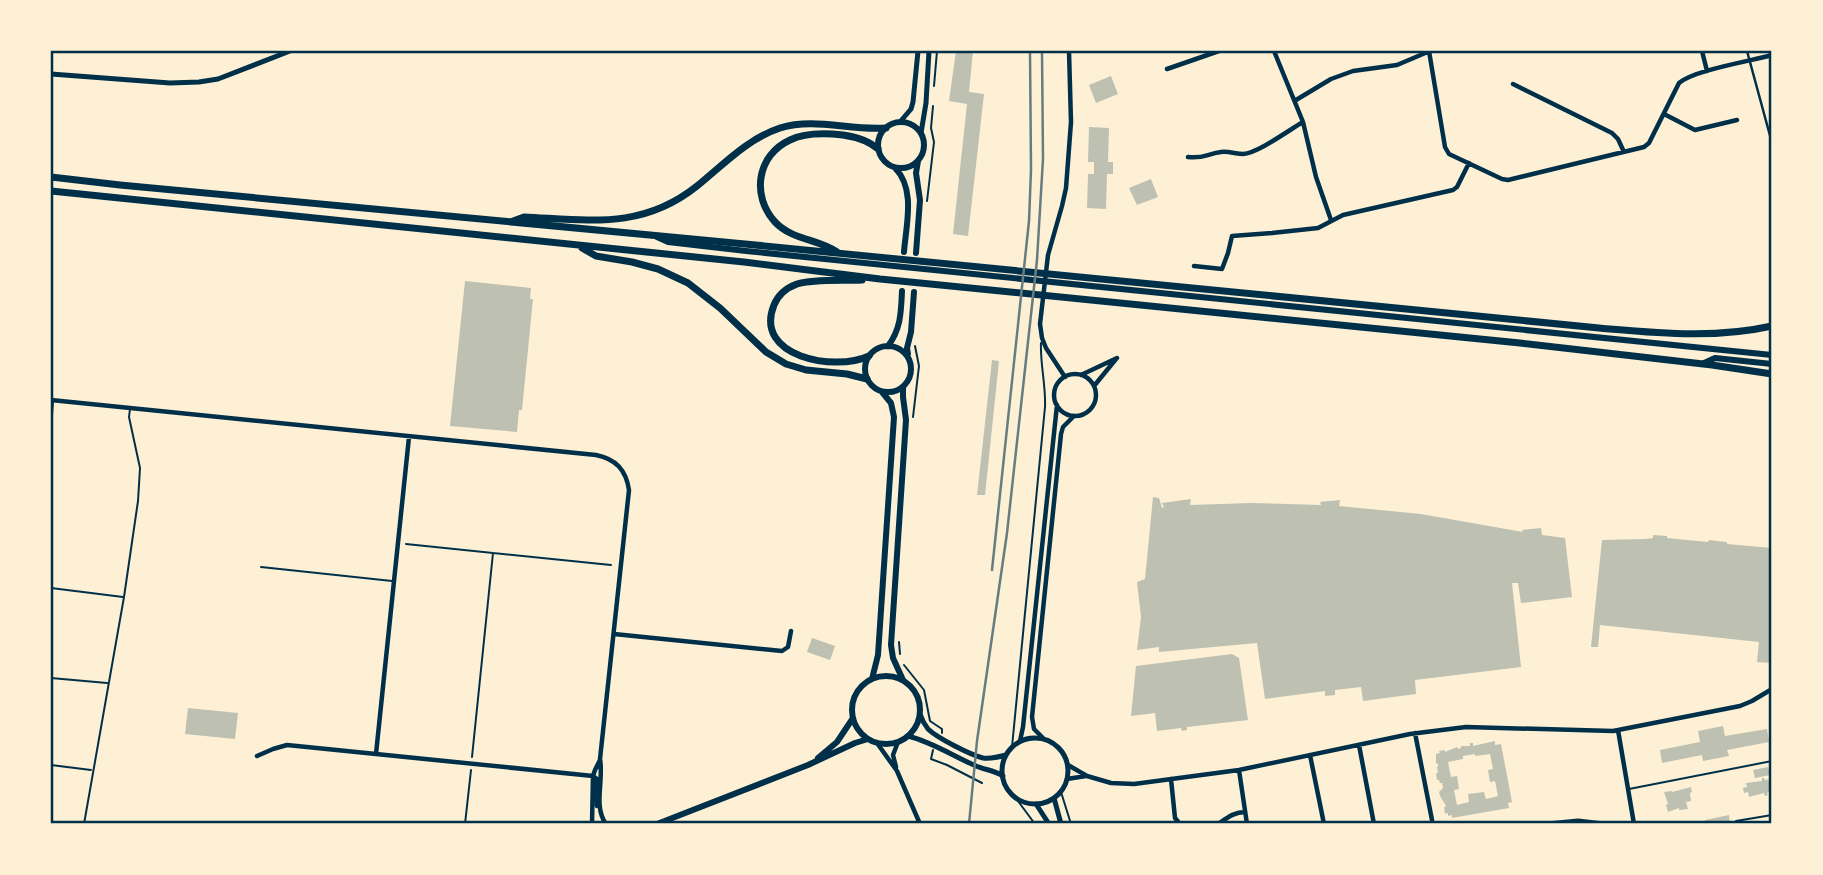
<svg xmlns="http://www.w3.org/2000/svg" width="1823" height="875" font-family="'Roboto Condensed',sans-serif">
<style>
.building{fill:#bec0b2;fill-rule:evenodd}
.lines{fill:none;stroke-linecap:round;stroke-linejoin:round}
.path{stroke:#003049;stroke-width:2}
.service{stroke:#003049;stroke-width:2}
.pedestrian{stroke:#003049;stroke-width:2.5}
.minor{stroke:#003049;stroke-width:4.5}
.tertiary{stroke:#003049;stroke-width:5}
.secondary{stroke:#003049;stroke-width:5}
.primary{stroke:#003049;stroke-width:6}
.motorway{stroke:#003049;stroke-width:7}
.rail{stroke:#657d81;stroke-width:2.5}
.neatline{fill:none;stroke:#003049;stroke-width:2.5}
</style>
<rect width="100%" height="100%" fill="#fdf0d5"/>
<!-- building -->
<path class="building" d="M956,51H973L969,92L984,94L968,236L953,234L967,104L949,101Z
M1111,76L1118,94L1096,103L1089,85Z
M1089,127L1109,128L1108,162H1113V174H1107L1106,209L1087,208L1088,174H1094V162H1088Z
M1151,179L1158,197L1137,205L1129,188Z
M465,281L531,288L530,299H533L522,410H519L517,432L450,426Z
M992,360L999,361L985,495H977Z
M1153,497L1159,498L1162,508L1164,507L1162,503L1191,499L1190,505L1252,503L1321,505L1320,502L1340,500L1339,506L1421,514L1523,532L1522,530L1541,528L1542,535L1565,538L1572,597L1521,603L1518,583H1512L1521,667L1415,680L1416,694L1363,701L1361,687L1335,690V695L1325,696V691L1265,699L1257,643L1159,652V647L1137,650L1141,617L1137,582L1145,579Z
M1653,535L1667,536V538L1708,542L1709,540L1717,541L1727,542V544L1772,548V663L1757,662L1759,642L1600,625L1598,647H1591L1602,540L1645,539L1653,538Z
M812,638L835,646L830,660L807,652Z
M1232,654L1239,658L1248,720L1187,727V730L1182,731L1181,728L1157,731L1155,713L1131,716L1136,666Z
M188,708L238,713L235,739L185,734Z
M1723,726L1725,736L1767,729L1769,742L1727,750L1729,756L1703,761L1702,755L1662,763L1660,750L1700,742L1698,731Z
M1495,741V745L1501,744L1512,802L1508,803L1509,808L1452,818V815L1448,816V813L1445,814L1444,807H1446L1445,804L1441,798L1439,792L1443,788L1442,783H1440L1439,780H1437L1436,773H1438L1437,767L1438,766V763L1436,764V754L1440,753L1439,751L1445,750V752L1457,747L1458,749L1461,748V746H1470V743H1473V746ZM1475,754V756L1490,754L1493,769L1488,770L1490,782L1495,781L1498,796L1486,799L1484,792L1468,794L1469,802L1457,805L1454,790L1459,789L1457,776L1451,777L1448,762L1463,759V756Z
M1768,767L1770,775L1755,778L1753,770Z
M1762,778H1764L1765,780L1772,779V791L1767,793L1768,795L1765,796L1764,793L1749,797L1748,792L1744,793L1743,788L1747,787L1746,783L1762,781Z
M1691,787L1692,792L1690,793L1691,801L1686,802L1688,809L1679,810V808L1668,812L1666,805L1668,804L1664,792L1672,791V792Z
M1729,815L1730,824H1705V820Z"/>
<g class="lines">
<!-- path -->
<path class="path" d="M934,86L937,51
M927,201L934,142L931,128L933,106
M913,417L919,366L915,346
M406,544L611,565
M899,642L900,654
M904,665L924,690L930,721L942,729V733
M933,750L931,759L947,765L982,783
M472,757L493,553
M465,824L471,770"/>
<!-- service -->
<path class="service" d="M51,429L53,402
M261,567L392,581
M51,588L123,597
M51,678L107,683
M1012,747L1045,407C1046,385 1040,364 1041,343
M51,765L91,770
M1629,789L1772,761
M1061,792L1071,824
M1015,797L1035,824
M1736,821L1772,815
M84,824L124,597L138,501L140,468L129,417L130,409"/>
<!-- pedestrian -->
<path class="pedestrian" d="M1747,51L1772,143"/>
<!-- minor -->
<path class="minor" d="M1274,51L1303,122L1316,177L1331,220
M1429,51L1445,147L1449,154L1502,179L1508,180L1644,147L1649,143L1679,83C1694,70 1751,61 1772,55
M1702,51L1707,71
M1167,69L1219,51
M1513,84L1612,133L1618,139L1624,152
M1296,100L1331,79L1353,71L1397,65L1430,51
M1664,114L1695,130L1737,120
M1188,157C1204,159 1206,154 1221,152C1229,151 1236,154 1243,154C1258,153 1289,130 1303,122
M1194,266L1222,269L1228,253L1232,236L1272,233L1318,228L1343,215L1453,190L1457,187L1469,163
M1054 395a21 21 0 1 1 42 0a21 21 0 1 1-42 0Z
M1081,375L1117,358
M1065,377L1046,348L1042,338L1040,324L1048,255L1062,206L1066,188L1071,122L1069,51
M1094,386L1116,359
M51,400L596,455C616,459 626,470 629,490L600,759C604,781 593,806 606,824
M409,437L376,754L593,776L597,779V806
M614,634L782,651L788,647L791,631
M1618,730L1634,824
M1415,733L1432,820
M1043,738L1034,729L1032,717L1061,434L1063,427L1074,416
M1020,741L1023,727L1057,405
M877,743L897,771L920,824
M1359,745L1374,824
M1310,755L1324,824
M257,756L273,749L287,745L376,754
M1068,765L1087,776L1111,783L1134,784L1239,770L1410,734L1466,727L1613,731L1740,706L1752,701L1772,689
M896,767L893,755L898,742
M1239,770L1247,824
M1067,779L1086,776
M1171,779L1175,818L1180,824
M592,824L593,776L595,770L600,760
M1218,824C1227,818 1234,812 1245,812"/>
<!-- tertiary -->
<path class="tertiary" d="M920,714C922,720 924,724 928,729C937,738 971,755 983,758C991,759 999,757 1006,755
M908,736C932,742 953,756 976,766C985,770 994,770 1003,776
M1002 771a33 33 0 1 1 66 0a33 33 0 1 1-66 0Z
M1054,798L1061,824
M1036,804L1049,824
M1547,824L1578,821L1604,824"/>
<!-- secondary -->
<path class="secondary" d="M51,74L170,83L199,82L218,79L290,51
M900,122L911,109L913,102L918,51
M921,133L926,103L929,51"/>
<!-- primary -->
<path class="primary" d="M878 145a23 23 0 1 1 46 0a23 23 0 1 1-46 0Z
M895,168C916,189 906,225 904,252
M657,237L668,242L746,251L1772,355
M916,253L920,200L916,173L918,161
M865 369a23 23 0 1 1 46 0a23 23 0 1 1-46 0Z
M888,346C901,329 901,312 902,291
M908,354L907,348L911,332L914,292
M1702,364L1715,358L1772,364
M852 710a34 34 0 1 1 68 0a34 34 0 1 1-68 0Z
M872,679L878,655L894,417L891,403L882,392
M903,680L893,658L891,645L906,420L903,397V387
M818,758L837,742L853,718
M657,824L808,765L855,743L868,739"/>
<!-- motorway -->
<path class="motorway" d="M51,177L120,185L745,244L1599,328C1658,333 1714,339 1772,326
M51,191L744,262L880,279L1520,343L1712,365L1772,374
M513,221L524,217C589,220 642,230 697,186C723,165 747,139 780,128C815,117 850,131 886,128
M582,248L596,256L632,262L658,269L688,283L720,308L766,352L786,364L806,370L847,374L867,379
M837,252C818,239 792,240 775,222C751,196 757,155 790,140C806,132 826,133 843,135C856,137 868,140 878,149
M862,280C844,281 814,279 797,284C786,288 778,295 774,305C753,357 835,372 869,356"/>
<!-- rail -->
<path class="rail" d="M992,570L1029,221L1031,170L1030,51
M969,824L977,741L1007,533L1037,260L1043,159L1042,51"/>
</g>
<!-- border -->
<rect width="1823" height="875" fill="none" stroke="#fdf0d5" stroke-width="105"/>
<rect x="52" y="52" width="1718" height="770" class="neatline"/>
</svg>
